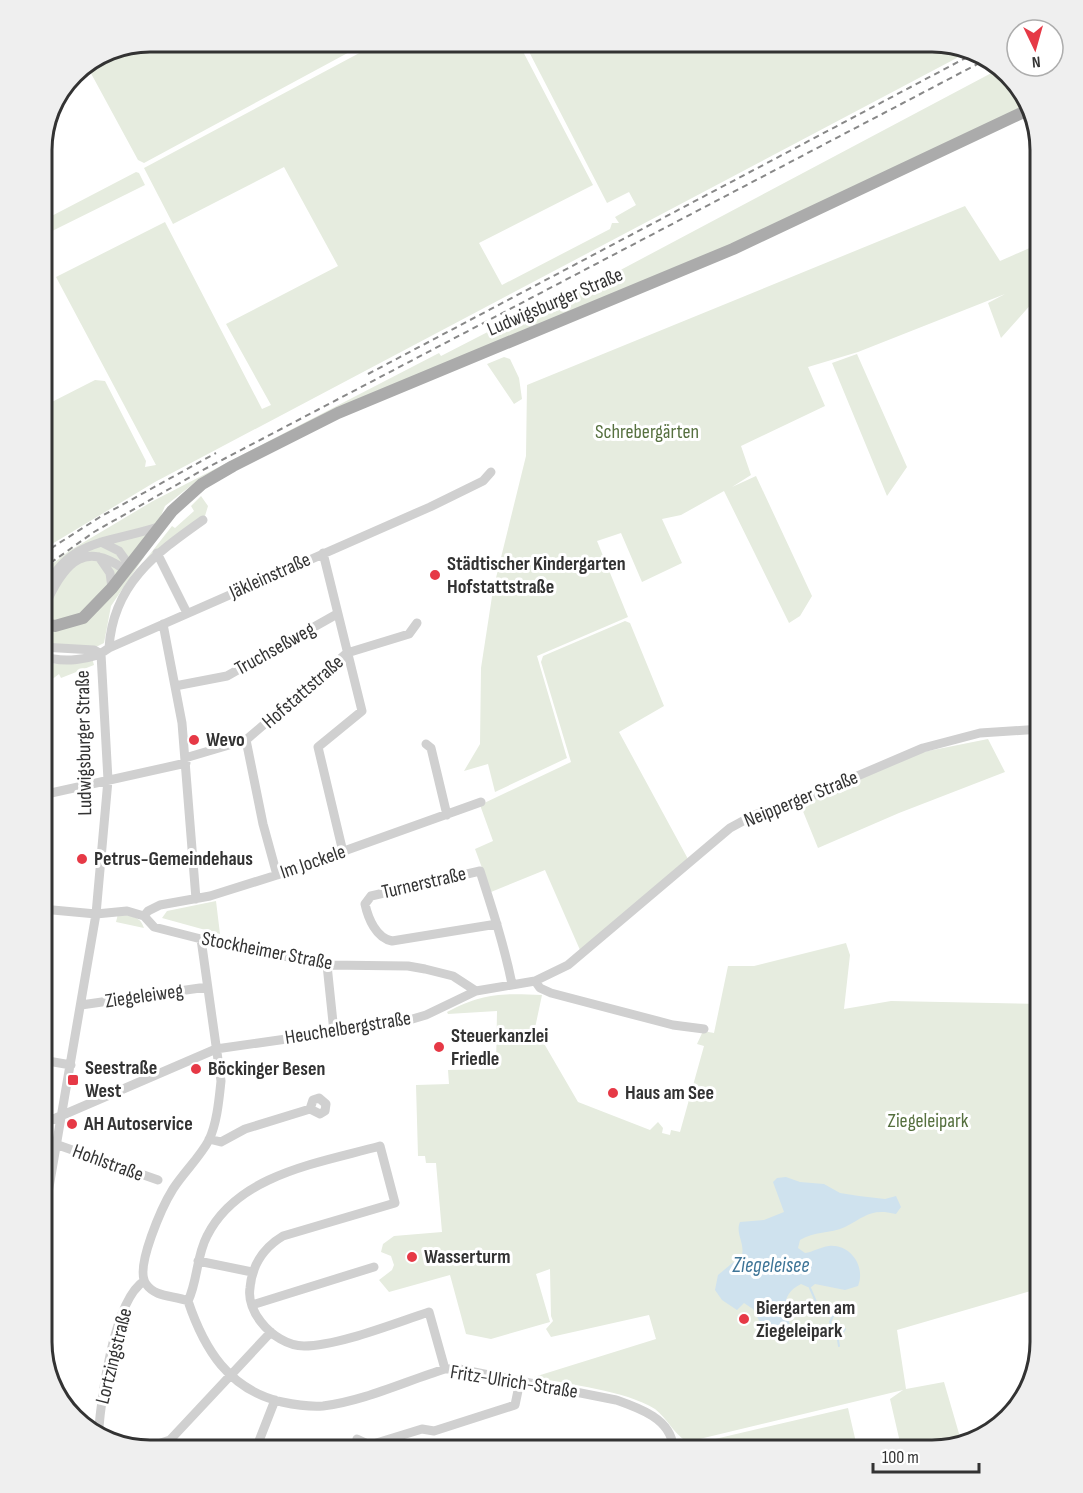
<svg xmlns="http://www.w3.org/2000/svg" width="1083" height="1493" font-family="'Sofia Sans Condensed',sans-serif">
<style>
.green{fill:#e6ecdf}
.water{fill:#cfe2ee}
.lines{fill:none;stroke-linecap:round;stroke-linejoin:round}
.stream{stroke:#cfe2ee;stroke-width:2}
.minor{stroke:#d0d0d0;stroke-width:9}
.major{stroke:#ababab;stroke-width:12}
.rail{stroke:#888;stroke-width:2;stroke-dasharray:6 4.5;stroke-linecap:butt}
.minor-bridge{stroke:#d0d0d0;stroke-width:9}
.poi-dot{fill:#e63946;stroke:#fff;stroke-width:2}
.labels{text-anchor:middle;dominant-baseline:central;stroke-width:6;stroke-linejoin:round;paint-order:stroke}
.street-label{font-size:20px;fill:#333;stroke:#fff}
.park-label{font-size:20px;fill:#56703f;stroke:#fff}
.poi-label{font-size:20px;font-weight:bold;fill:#333;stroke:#fff;text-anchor:start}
.water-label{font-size:21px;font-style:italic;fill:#3f7597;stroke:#fff}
.rim{fill:none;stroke:#333;stroke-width:3}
</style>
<rect width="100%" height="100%" fill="#fff"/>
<!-- green -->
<path class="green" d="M150,42H368L144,163L138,160L87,66Z
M380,42H518L593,185L479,243L502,285L610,229L612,223H619L615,217L636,205L629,192L607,203L524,42H939L970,51L155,482L42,550V533L46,527L42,526V407L95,380L105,381L146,461L145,467L156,465L56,277L165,222L262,409L271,405L226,324L338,266L284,167L173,224L144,168Z
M999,69L1026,96L1029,106L750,237L281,436L202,477L165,506L144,557L111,606L104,643L94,648L42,643V572L69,551L153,501L439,353L441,356L517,317L596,283Z
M136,172L139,173L145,185L42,236V221Z
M965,206L1000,261L1041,243V293L1001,338L988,303L1005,294L858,352L808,367L825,406L741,446L751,475L732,487L756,476L812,596L800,616L789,623L724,491L681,515L662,519L682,563L642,582L621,533L597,541L628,617L537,656L567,758L495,792L488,764L464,771L480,744L481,668L493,590L526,456L527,385Z
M857,354L907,467L887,496L832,363Z
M504,357L510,359L519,378L522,399L514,404L487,364Z
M201,496L208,506L205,516L132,577L172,526L175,528L194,511L191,506Z
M625,621L630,623L664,706L619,732L688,859L580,950L545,870L491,892L475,849L493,841L480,805L571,762L541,662L543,656Z
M92,658L94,665L61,678L59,674L42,687V662L55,664Z
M988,739L1005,772L899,813L818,848L800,804L923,752Z
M216,901L220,934L162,918L167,911Z
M118,914C130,916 140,915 144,928L116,922Z
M846,943L850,955L844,1009L891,1001L1041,1004V1288L897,1330L906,1389L944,1382L960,1437L974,1440L933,1451H902L890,1399L903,1390L687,1442C673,1433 667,1418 655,1409C624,1390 570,1385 534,1377L656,1339L649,1315L551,1337L546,1329L553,1321L551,1316L550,1269L536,1274L550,1322L491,1339L466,1334L450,1275L389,1292L379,1280L392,1270L394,1265L391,1256L381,1252L383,1244L394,1236L442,1232L436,1163H426L425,1156H418L416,1085L449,1084L448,1070L496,1069L497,1011L448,1014L447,1012C483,993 502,993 542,995L535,1028L578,1102L650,1130L658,1122L663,1128L662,1133L670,1135L671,1130L680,1132L704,1046L697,1044L703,1031L714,1033L728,966H754Z
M848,1408L858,1451H672L685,1446Z"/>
<!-- water -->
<path class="water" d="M786,1177L800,1182L824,1184L840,1193L859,1196L885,1199L896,1196L901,1207L896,1214C871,1208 866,1216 845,1227C830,1234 814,1231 800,1240L798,1248L805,1253C813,1252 820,1247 829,1246C850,1244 866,1266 858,1286L845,1290L815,1284L810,1288L801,1284C778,1295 785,1315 794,1333L782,1336L765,1332L753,1309L744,1303L737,1310L722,1300L715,1290L718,1275L742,1255C745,1243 735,1233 740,1222L764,1220L784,1212L773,1182L777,1178Z"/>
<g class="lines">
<!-- stream -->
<path class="stream" d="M810,1288L817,1304L836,1310L830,1322L832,1327L824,1335L828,1336L845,1329L838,1340L839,1346
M784,1304H817"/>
<!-- minor -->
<path class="minor" d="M101,542L119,551L129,565
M157,553L187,613
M323,553L362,711L318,747L343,852
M99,557L110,573L112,588
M42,596C67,538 106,544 158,527
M48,599C66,561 86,541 125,570
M163,624L182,723L196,899
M42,647L94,650L101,654
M109,648C113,584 155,554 203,520
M42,656C61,663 93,661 109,648L430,507L483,481L491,472
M175,686L227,676L337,614
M246,740L263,824L277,875
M426,744L431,748L447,815
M185,758L246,740L347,653L409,634L417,623
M42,795L186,763
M42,909L96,914L127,911L144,916L154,927L201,939L327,965L408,966L425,969L453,976L476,991
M144,916L148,911L160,905L210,896L277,875L481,802
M497,924L392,941C376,938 368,918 365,904L371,896L480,871C492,908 504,945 512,984
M201,939L221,1081C219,1100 217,1123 209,1140C200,1157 184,1172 173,1189C163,1205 134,1268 146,1284C156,1298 173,1295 188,1301C204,1349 229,1390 282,1402C296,1405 309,1407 323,1406C364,1401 406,1381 445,1369H459L616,1400C639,1408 671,1419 673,1447L664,1451
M327,965L334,1032
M535,981L540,988L551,993L673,1025L704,1029
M81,1005L207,987
M42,1060L71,1065
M42,1124L216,1049L399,1023L426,1015L476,991L535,981L568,965L730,828L754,815L801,800L923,748L980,733L1041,729
M209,1139L221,1142L245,1129L310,1109L320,1114L325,1111L326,1104L319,1098L313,1100L310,1109
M58,1145L158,1180
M42,1228L96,914L108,780L101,654
M198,1261L252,1272
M188,1301C198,1280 196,1257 207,1236C238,1174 319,1163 380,1146L395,1203L283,1236C263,1248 252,1265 250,1288C248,1300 254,1313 261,1322C271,1335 288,1346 304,1346C338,1346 395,1323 429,1312L445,1369
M252,1305L374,1267
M98,1437C101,1401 113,1301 144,1281
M357,1439L370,1445L422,1429L434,1431L515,1405L520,1381
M140,1450L170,1440L271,1332
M255,1451L275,1400
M570,1451H584"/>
<!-- major -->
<path class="major" d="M42,623L55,626L83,618L112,588L172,511L202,484L233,466L338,413L733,249L1030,109"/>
<!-- rail -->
<path class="rail" d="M368,374L975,53
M42,554L100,517L216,453
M42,569L94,532L199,472L989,58"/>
<!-- minor-bridge -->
<path class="minor-bridge" d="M42,630L48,599"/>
</g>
<!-- markers -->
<g class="poi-dot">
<circle cx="435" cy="575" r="6"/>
<circle cx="194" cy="740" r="6"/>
<circle cx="82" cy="859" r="6"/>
<circle cx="439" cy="1047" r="6"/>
<circle cx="196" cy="1069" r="6"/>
<rect x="67" y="1074" width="12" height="12" rx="3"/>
<circle cx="613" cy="1093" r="6"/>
<circle cx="72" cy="1124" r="6"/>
<circle cx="412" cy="1257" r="6"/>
<circle cx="744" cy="1319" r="6"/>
</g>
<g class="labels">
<!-- street labels -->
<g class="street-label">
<text transform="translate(555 302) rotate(-23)">Ludwigsburger Straße</text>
<text transform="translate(270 576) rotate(-24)">Jäkleinstraße</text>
<text transform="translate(275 649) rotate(-29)">Truchseßweg</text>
<text transform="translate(303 692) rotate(-41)">Hofstattstraße</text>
<text transform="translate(84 743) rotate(-91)">Ludwigsburger Straße</text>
<text transform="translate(801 799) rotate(-22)">Neipperger Straße</text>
<text transform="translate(313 862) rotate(-19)">Im Jockele</text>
<text transform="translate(424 883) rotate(-13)">Turnerstraße</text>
<text transform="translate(267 951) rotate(11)">Stockheimer Straße</text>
<text transform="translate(144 996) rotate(-8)">Ziegeleiweg</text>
<text transform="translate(348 1028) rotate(-9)">Heuchelbergstraße</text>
<text transform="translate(108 1163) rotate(20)">Hohlstraße</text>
<text transform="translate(114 1356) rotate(-76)">Lortzingstraße</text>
<text transform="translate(514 1382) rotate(9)">Fritz-Ulrich-Straße</text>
</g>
<!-- park labels -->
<g class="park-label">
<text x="647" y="432">Schrebergärten</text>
<text x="928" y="1121">Ziegeleipark</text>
</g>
<!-- poi labels -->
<g class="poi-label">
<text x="447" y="564">Städtischer Kindergarten<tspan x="447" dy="23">Hofstattstraße</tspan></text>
<text x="206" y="740">Wevo</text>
<text x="94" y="859">Petrus-Gemeindehaus</text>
<text x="451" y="1036">Steuerkanzlei<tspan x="451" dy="23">Friedle</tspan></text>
<text x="85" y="1068">Seestraße<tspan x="85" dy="23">West</tspan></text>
<text x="208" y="1069">Böckinger Besen</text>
<text x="625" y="1093">Haus am See</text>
<text x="84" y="1124">AH Autoservice</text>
<text x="424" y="1257">Wasserturm</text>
<text x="756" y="1308">Biergarten am<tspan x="756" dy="23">Ziegeleipark</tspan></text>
</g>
<!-- water labels -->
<g class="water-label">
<text x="771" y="1265">Ziegeleisee</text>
</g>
</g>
<!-- crop -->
<path d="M0 0H1083V1493H0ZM150 52H932A98 98 0 0 1 1030 150V1342A98 98 0 0 1 932 1440H150A98 98 0 0 1 52 1342V150A98 98 0 0 1 150 52Z" fill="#efefef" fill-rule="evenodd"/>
<path class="rim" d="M150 52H932A98 98 0 0 1 1030 150V1342A98 98 0 0 1 932 1440H150A98 98 0 0 1 52 1342V150A98 98 0 0 1 150 52Z"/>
<!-- north arrow -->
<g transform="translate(1035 48) rotate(175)"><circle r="28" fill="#ffffff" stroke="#adadad" stroke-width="1.5"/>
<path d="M0-4.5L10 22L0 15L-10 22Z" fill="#e63946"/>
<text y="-9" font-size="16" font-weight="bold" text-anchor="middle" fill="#333333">N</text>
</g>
<!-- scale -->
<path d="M873 1463v9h106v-9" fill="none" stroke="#333333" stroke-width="3"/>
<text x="882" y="1463" font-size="18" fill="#333333" stroke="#ffffff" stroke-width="4.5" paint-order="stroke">100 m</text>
</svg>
